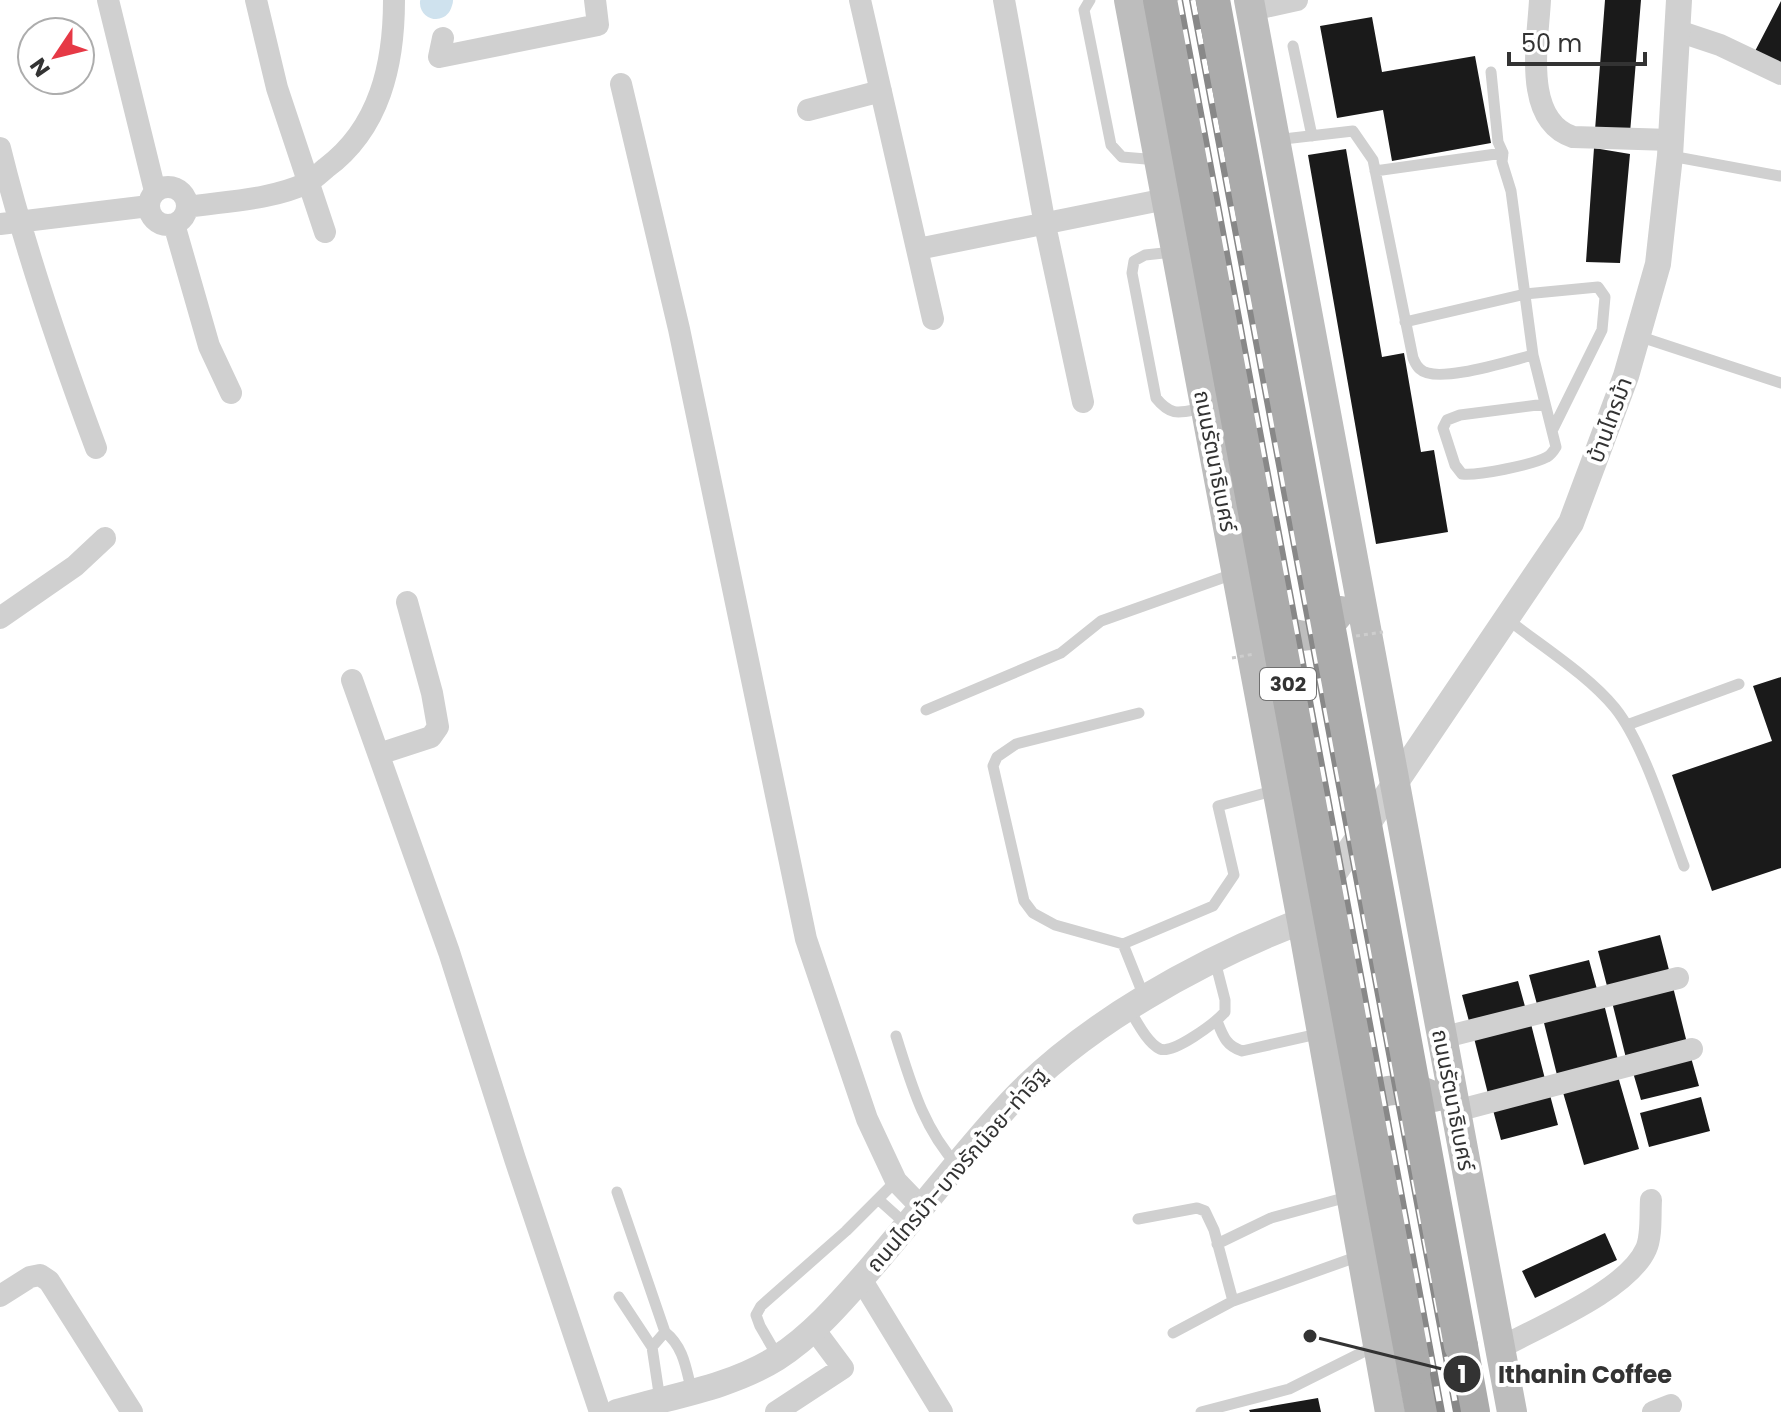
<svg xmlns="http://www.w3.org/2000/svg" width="1781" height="1412" font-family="Poppins,'Noto Sans Thai',sans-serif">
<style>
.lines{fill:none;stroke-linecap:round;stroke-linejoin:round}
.river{stroke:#cfe2ee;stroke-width:32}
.building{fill:#1a1a1a}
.service{stroke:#d0d0d0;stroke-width:11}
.minor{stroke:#d0d0d0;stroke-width:22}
.tertiary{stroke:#d0d0d0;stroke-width:26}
.secondary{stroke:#bdbdbd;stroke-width:30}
.primary{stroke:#ababab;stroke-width:34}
.rail-casing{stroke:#888;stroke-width:8}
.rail{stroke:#fff;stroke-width:5;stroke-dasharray:15;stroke-linecap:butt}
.path-bridge{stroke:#cdcdcd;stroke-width:3;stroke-dasharray:4 4;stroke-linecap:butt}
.primary-bridge{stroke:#ababab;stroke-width:34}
.labels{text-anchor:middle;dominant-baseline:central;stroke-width:8;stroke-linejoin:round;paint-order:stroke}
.shield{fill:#fff;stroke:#707070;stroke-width:2}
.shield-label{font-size:20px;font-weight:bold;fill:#333}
.street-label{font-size:22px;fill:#333;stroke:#fff}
.leader{fill:none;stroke:#333;stroke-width:3}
.callout-dot{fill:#333;stroke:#fff;stroke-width:3}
.mark-label{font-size:24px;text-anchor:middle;font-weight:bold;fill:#fff}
.callout-label{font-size:24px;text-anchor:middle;font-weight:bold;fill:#333;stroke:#fff;stroke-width:8;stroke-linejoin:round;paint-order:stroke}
</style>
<rect width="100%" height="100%" fill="#fff"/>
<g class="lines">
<!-- river -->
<path class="river" d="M436,3L437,0"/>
</g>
<!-- building -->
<path class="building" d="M1605,0H1641L1630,133L1595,130Z
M1781,1V70L1753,55Z
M1372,17L1382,72L1475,56L1491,143L1392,161L1383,110L1337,118L1320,26Z
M1594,148L1630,154L1620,263L1586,262Z
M1346,149L1382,357L1404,353L1421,452L1434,450L1448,532L1376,544L1308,155Z
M1781,677V868L1712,891L1672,775L1772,741L1753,686Z
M1660,935L1669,970L1607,986L1598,951Z
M1589,960L1598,993L1538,1008L1529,975Z
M1518,981L1526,1010L1470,1025L1462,995Z
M1672,983L1687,1043L1626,1058L1611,998Z
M1604,1004L1619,1064L1558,1079L1543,1019Z
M1531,1024L1545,1079L1488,1094L1474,1038Z
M1690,1054L1699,1086L1641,1100L1632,1069Z
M1617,1073L1639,1149L1584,1165L1562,1089Z
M1550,1095L1558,1125L1501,1140L1493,1110Z
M1701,1097L1710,1131L1649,1147L1640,1113Z
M1605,1233L1617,1260L1535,1298L1522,1271Z
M1318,1398L1321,1412H1250L1249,1410Z"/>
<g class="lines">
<!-- service -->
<path class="service" d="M1090,0L1084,10L1111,145L1122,157L1158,160
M1293,46L1312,136
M1491,72L1498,142L1503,153
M1275,140L1353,131L1373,160L1413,358C1415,362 1416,366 1420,369C1436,385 1512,360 1533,355
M1671,156L1780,176
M1375,171L1503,153L1502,162L1511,191L1533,355L1556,447C1553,452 1551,455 1547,457C1532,465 1477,476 1462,474L1455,465L1443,428L1447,420L1460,415L1545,404
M1173,252L1145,255L1134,261L1132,273L1156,398C1172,418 1181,412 1204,408
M1405,322L1525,294L1598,287L1605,297L1602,330L1552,431
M1638,336L1781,383
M1506,618C1541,646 1587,674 1615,708C1644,744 1667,821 1684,866
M926,710L1061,653L1101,621L1236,573
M1139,713L1016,744L997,757L993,766L1024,901L1033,913L1055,925L1123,944L1213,906L1234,875L1218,806L1276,790
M1627,725L1739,684
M1123,944L1145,999
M1129,1009C1136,1020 1147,1043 1160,1049C1174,1054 1215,1023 1225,1012V1000L1215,961
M1217,1021C1223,1036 1226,1046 1242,1051L1322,1033
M896,1036C911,1083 923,1128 957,1165
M617,1192L665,1332C684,1347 686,1369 692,1392
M879,1200L907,1225
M1138,1219L1197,1208L1205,1211L1214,1230L1233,1301L1362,1255
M1217,1244L1271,1218L1351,1196
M619,1297L652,1347
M1173,1333L1233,1301
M778,1357L760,1326L756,1315L761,1306L846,1231L896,1181
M660,1400L652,1347L665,1332
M1201,1412L1289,1389L1375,1346"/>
<!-- minor -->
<path class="minor" d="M108,0L155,191
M256,0L277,88L325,232
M860,0L933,319
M1004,0L1045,225L1083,402
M1540,0C1538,41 1522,120 1573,137L1671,140
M1251,10L1297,0
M1678,31L1720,45L1781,74
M443,38L439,57L598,25L595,0
M621,84L679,329L806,939L867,1119L896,1181L922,1208
M808,110L881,91
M0,148C25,250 59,349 96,448
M149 206a19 19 0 1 1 38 0a19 19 0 1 1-38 0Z
M187,207C226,201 271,200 307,183C314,179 320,173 326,168C380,128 394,64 394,0
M0,224L149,206
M174,224L209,346L231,393
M918,249L1166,199
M0,618L75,566L105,538
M352,680L449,952L515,1159L600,1412
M379,754L431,737L438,727L432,693L407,602
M1441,1038L1678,978
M1456,1111L1692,1049
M861,1279L942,1412
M0,1296L30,1277L40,1275L49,1281L132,1412
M1500,1348C1540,1326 1628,1290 1646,1249C1652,1236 1650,1214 1651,1200
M776,1412L843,1368L814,1329
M1653,1412L1671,1405"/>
<!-- tertiary -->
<path class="tertiary" d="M617,1412C671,1396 729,1388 777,1358C813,1335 841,1302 869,1270C917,1215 961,1156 1010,1103C1084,1024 1201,960 1302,921L1571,523L1626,376L1658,264L1670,156L1679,0"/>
<!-- secondary -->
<path class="secondary" d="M1129,0L1302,921L1390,1412
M1249,0L1512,1412
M1261,616C1296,638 1312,648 1341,611
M1349,1114C1364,1090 1410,1082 1434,1097"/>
<!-- primary -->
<path class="primary" d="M1461,1346L1473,1412
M1414,1368L1422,1412"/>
<!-- rail casing -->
<g class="rail-casing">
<path id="rail" d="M1179,0L1441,1412
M1193,0L1457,1412"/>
</g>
<!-- rail -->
<use href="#rail" class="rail"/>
<!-- path-bridge -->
<path class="path-bridge" d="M1356,636L1383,632
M1232,658L1254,654"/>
<!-- primary-bridge -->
<path class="primary-bridge" d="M1160,0L1414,1368
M1213,0L1461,1346"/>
</g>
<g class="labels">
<!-- shield labels -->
<rect class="shield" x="1260" y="668" width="56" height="32" rx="6"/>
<g class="shield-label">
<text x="1288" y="684">302</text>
</g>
<!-- street labels -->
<g class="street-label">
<text transform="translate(1610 420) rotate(-70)">บ้านไทรม้า</text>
<text transform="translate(1215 461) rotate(79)">ถนนรัตนาธิเบศร์</text>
<text transform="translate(1453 1100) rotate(79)">ถนนรัตนาธิเบศร์</text>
<text transform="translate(957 1170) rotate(-49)">ถนนไทรม้า-บางรักน้อย-ท่าอิฐ</text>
</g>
</g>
<!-- callouts -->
<path class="leader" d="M1310 1336L1462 1374"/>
<g class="callout-dot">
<circle cx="1310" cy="1336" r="8"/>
<circle cx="1462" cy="1374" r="20"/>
</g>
<g class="mark-label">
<text x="1462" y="1383">1</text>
</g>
<g class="callout-label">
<text x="1585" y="1383">Ithanin Coffee</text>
</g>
<!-- north arrow -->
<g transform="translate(56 56) rotate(235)"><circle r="38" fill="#ffffff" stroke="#adadad" stroke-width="2"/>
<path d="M0-6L14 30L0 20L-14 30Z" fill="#e63946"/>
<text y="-12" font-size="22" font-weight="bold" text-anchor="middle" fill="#333333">N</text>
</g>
<!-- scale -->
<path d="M1509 52v12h136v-12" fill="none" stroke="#333333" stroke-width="4"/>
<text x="1521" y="52" font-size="24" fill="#333333" stroke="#ffffff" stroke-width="6" paint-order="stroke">50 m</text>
</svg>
